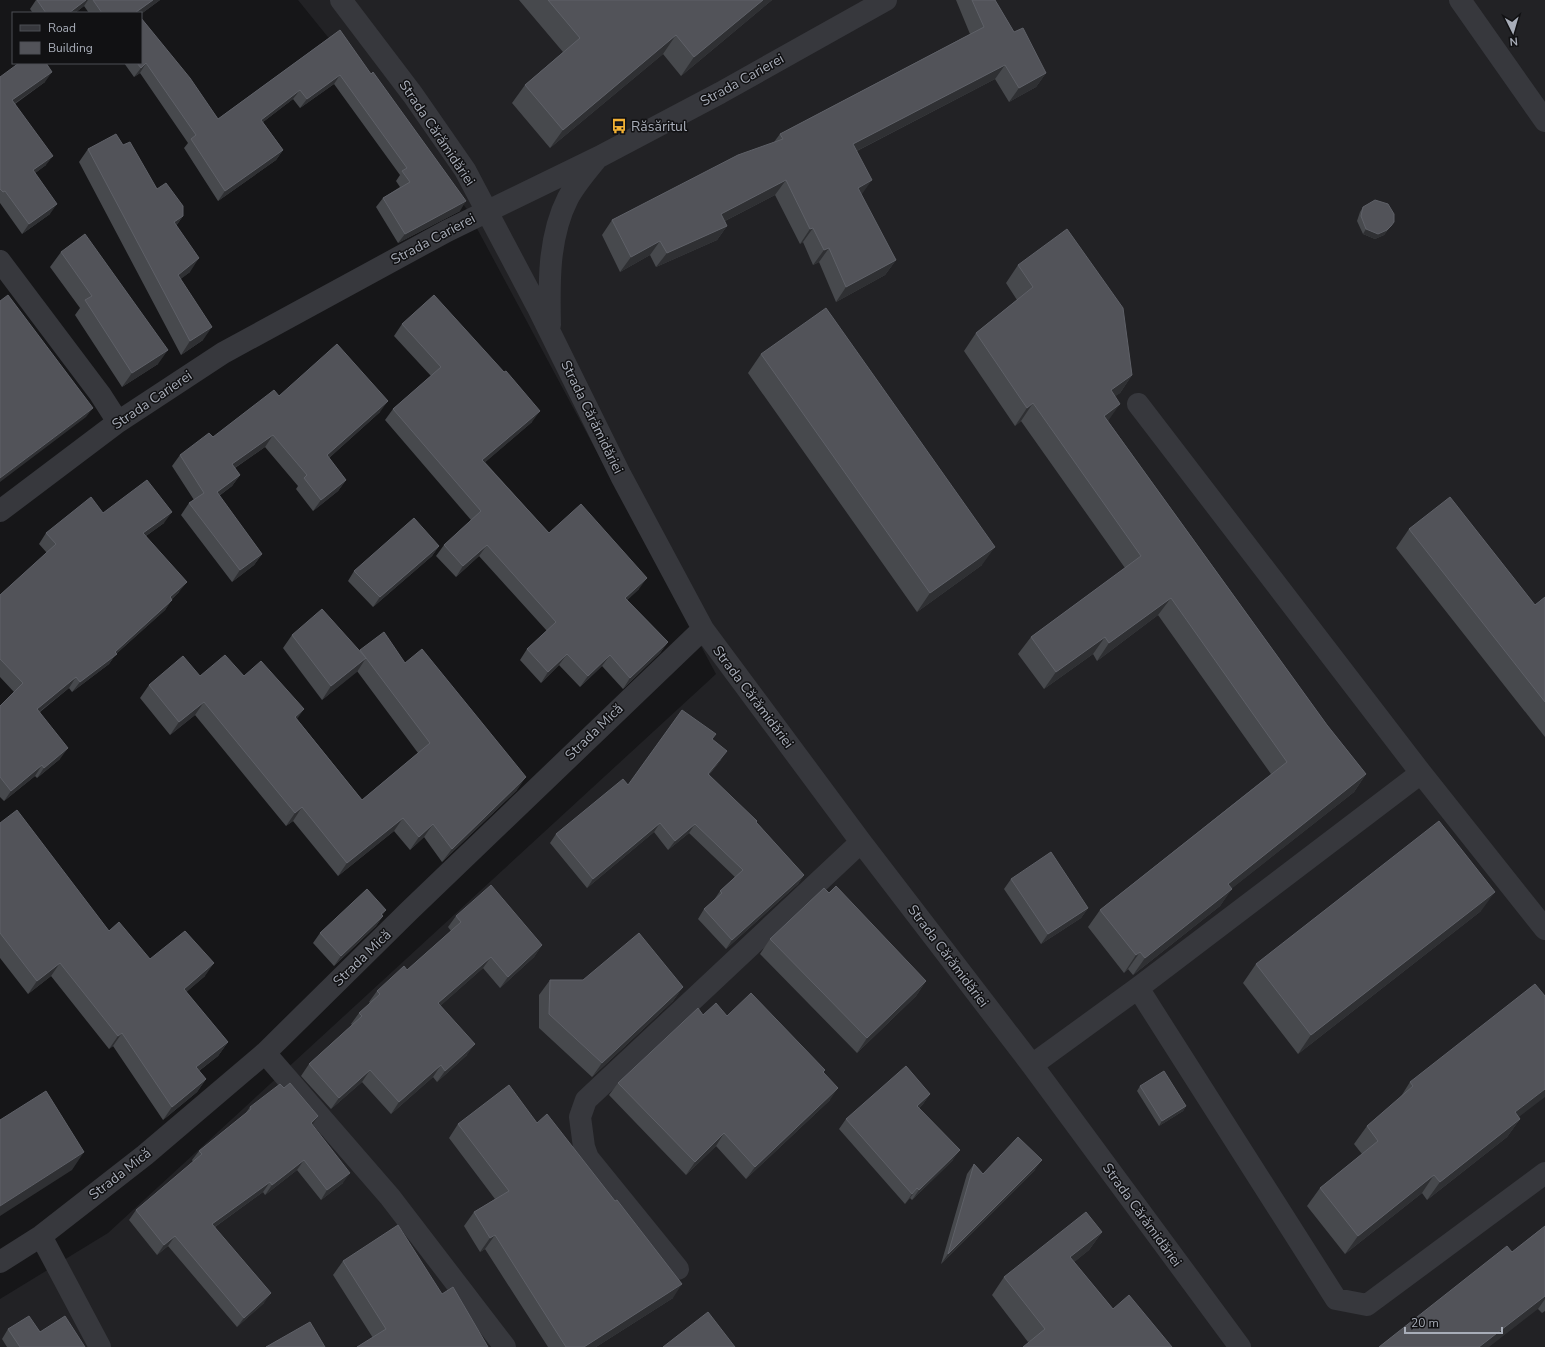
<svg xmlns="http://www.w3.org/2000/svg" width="1545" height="1347" font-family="'Nunito Sans',sans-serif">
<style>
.built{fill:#222225}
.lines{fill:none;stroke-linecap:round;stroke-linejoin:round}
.minor{stroke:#37383d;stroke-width:22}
.wall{fill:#47494d}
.shaded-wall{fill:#2f3033}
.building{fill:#525359;stroke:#5f6168}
.labels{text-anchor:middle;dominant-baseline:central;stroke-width:3;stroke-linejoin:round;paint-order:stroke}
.street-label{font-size:14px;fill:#a8adb8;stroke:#111113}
.poi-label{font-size:14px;fill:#a8adb8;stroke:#111113;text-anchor:start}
</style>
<rect width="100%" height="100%" fill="#161618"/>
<!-- built -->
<path class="built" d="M298,0H1545V1347H0V1299L108,1233L716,674L466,208Z"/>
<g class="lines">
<!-- minor -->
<path class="minor" d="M341,0L413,95L465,170L537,306L621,476L703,629L861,842L1032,1065L1240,1347
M1460,0L1545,121
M0,261L100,394L118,422
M550,325C549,283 548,237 568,198C575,185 585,173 595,161
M1138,404L1421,773L1545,929
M0,511L118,422L223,353L447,231L599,157L720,93L886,0
M1138,988L1336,1299L1367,1305L1545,1173
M265,1053L390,1197L505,1347
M1032,1065L1138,988L1421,773
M41,1236L100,1347
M0,1262L41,1236L145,1155L265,1053L409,911L703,629
M678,1269L588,1158L584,1147L580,1117L586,1100L861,842"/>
</g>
<!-- wall -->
<path class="wall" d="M36,0H160L141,14V13H89L84,6L75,13H33L30,9Z
M519,0H772L681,76L663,54L550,148L512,103L525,85L563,52Z
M956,0H995L1014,32L1046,73L1036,87L1009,102L995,79L857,151L862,194L861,195L896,260L885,275L836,302L819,262L813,265L803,242L800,244L775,195L725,221L727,226L717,240L656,267L650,255L620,272L602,235L612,220L774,142L780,134L970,34Z
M141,18L218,119L340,30L460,211L398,243L376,207L383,198L400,187L396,181L400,175L334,84L300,108L293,99L263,122L283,150L276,160L218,201L184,148L188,143L140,73L134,77L124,63H141Z
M0,77L45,82L15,104L46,165L35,173L50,214L22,234L0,203Z
M123,145L157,189L183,216L176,226L190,272L180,279L203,340L181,355L79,162L88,149Z
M1363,207L1387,231L1384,235L1375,239L1363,234L1357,221L1360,212Z
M61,252L158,364L122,387L75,315L80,308L50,267Z
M1018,265L1132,375L1120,393L1115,396L1108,421L1327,725L1366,774L1354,792L1232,888L1220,906L1133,975L1128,969L1124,973L1088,927L1100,910L1271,774L1158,615L1097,661L1093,654L1044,689L1018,654L1031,637L1125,568L1021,421L1015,426L964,351L976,333L1017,300L1006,283Z
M402,324L532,422L485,462L549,533L639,589L627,600L668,642L660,653L623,689L602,666L580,687L559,665L541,683L520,660L527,649L547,631L479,556L456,577L436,556L444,545L471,520L385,420L393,409L431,376L394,336Z
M761,354L982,565L917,612L748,373Z
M279,396L380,412L329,458L346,480L338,491L313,511L296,489L298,486L265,447L235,468L240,475L232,486L219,496L262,554L254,565L232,582L181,515L189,503L194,500L172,466L180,455L213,437Z
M103,513L164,523L146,536L179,592L172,599L165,610L116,654L109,664L72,692L69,688L40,712L60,759L37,778L35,776L4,801L0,797V706L14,692L0,677V595L47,553L39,544L46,533Z
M1409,529L1535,605L1545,597V737L1396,548Z
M439,546L432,556L373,607L348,581L354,571Z
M292,635L359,651L360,650L405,663L517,790L442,862L424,837L410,850L394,831L338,876L293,821L286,826L195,715L170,735L140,698L149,685L200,676H244L297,719L362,800L418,753L357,671L322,700L283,648Z
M712,740L721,760L709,775L756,822L804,875L798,884L726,949L698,919L704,909L714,900L720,891L735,877L689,833L668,850L654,832L587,888L550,843L556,834L628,785Z
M0,823L109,931L150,959L205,976L186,992L228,1042L218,1056L199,1071L206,1079L197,1092L163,1120L113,1046L109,1049L51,976L28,994L0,958Z
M1011,879L1088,908L1081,918L1041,944L1004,889Z
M829,893L926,981L916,996L857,1053L760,954L770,939Z
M386,910L382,915L383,916L376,926L334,966L313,943L320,933Z
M1481,911L1298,1054L1243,983L1256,964Z
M456,916L542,945L534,957L500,988L483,968L440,1006L467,1055L437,1082L433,1077L391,1114L362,1082L331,1109L301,1076L309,1064L352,1025L351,1024L359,1013L370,1003L369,1002L377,991L407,970L451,931L448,927Z
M550,980H583L683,987L673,1001L592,1077L539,1028V995Z
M703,1015L727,1016L824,1072L830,1100L746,1179L716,1146L686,1175L609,1095L618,1083Z
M1410,1082L1519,1117L1520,1119L1507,1137L1427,1200L1422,1193L1345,1254L1307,1206L1320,1188L1362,1154L1354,1144L1367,1126L1400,1098Z
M1140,1086L1186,1106L1183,1111L1159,1126L1137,1091Z
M930,1094L923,1104L919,1108L953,1160L912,1200L910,1198L905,1204L839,1129L846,1119Z
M250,1107L312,1125L343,1183L321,1200L297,1170L265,1195L263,1192L215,1227L264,1303L237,1327L168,1246L157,1255L129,1220L136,1210L193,1162L192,1160L199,1151L245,1114Z
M537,1123L673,1298L596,1347H548L485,1249L480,1252L464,1226L474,1212L495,1199L449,1138L458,1124Z
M974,1164L983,1174L1035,1170L941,1264L967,1174Z
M1545,1226V1311L1542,1313L1538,1309L1512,1252Z
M1102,1232L1089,1250L1074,1262L1113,1309L1028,1342L992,1295L1004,1277Z
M343,1261L442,1294L373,1338L333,1275Z
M8,1329L40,1332L85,1347H7L2,1339Z"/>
<!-- shaded-wall -->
<path class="shaded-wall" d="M86,0H88L84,6L75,13H69Z
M153,0H160L141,14V13H136Z
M763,0H772L681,76L694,57Z
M676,35L663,54L550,148L563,130Z
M146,63L140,73L134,77L141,68Z
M1005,65L995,79L843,158L853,144Z
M52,72L45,82L5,110L12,100Z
M1046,73L1036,87L1009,102L1019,88Z
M340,75L334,84L300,108L307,99Z
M300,90L293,99L254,129L261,120Z
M283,150L276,160L218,201L225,191Z
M53,156L46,165L26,180L33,170Z
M786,180L775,195L711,228L721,214Z
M872,180L862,194L848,203L858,188Z
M466,201L460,211L398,243L405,234Z
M57,204L50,214L22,234L29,224Z
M183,216L173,230L174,222Z
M1394,222L1384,235L1375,239L1363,234L1366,229Z
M727,226L717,240L656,267L667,253Z
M813,228L803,242L800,244L810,229Z
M660,241L650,255L620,272L631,257Z
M829,248L819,262L813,265L824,250Z
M199,258L190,272L168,289L178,275Z
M896,260L885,275L836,302L846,287Z
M212,327L203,340L181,355L190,341Z
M168,350L158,364L122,387L132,373Z
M1132,375L1120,393L1099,408L1111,390Z
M388,401L380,412L319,467L327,455Z
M1033,403L1021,421L1015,426L1027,408Z
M1120,404L1108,421L1104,416Z
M93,408L86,417L0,482V478Z
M540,411L532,422L475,471L482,460Z
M273,435L265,447L224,475L232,464Z
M240,475L232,486L209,503L217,492Z
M346,480L338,491L313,511L321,500Z
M172,512L164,523L136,543L143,533Z
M487,545L479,556L456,577L463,566Z
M439,546L432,556L373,607L380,597Z
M995,547L982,565L917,612L930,593Z
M262,554L254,565L232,582L240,570Z
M647,578L639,589L618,609L625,598Z
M187,582L179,592L162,607L170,597Z
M1171,598L1158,615L1097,661L1109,643Z
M172,600L165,610L116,654L109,664L72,692L80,682L115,652Z
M1105,637L1093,654L1044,689L1056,672Z
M668,642L660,653L623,689L630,678Z
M567,654L559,665L541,683L548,672Z
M610,655L602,666L580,687L588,676Z
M366,658L357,672L322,700L331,686Z
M76,677L69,688L30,719L37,709Z
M204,702L195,715L170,735L179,722Z
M304,709L295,722V717Z
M68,748L60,759L37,778L44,768Z
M727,751L721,760L702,783L708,774Z
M42,765L35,776L4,801L11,791Z
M1366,774L1354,792L1216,901L1228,884Z
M526,777L517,790L442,862L452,849Z
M302,807L293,821L286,826L295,813Z
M403,818L394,831L338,876L347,863Z
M660,823L654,832L587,888L593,879Z
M433,824L424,837L410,850L419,837Z
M695,824L689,833L668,850L675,841Z
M804,875L798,884L726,949L732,940Z
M1232,889L1220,906L1133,975L1145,958Z
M1495,892L1481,911L1298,1054L1311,1035Z
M1088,908L1081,918L1041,944L1048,934Z
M386,910L379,920L383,916L376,926L334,966L341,956Z
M542,945L534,957L500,988L508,977Z
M1140,952L1128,969L1124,973L1136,955Z
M491,957L483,968L430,1015L438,1003Z
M60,963L51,976L28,994L37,981Z
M214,963L205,976L175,1002L184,989Z
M926,981L916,996L857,1053L867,1038Z
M683,987L673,1001L592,1077L602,1063Z
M122,1033L113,1046L109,1049L118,1036Z
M228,1042L218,1056L187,1080L196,1067Z
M475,1044L467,1055L437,1082L445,1071Z
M441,1065L433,1077L391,1114L399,1102Z
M370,1070L362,1082L331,1109L339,1098Z
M206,1079L197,1092L163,1120L172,1107Z
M838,1088L830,1100L746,1179L755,1167Z
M1545,1089V1097L1502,1130L1515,1112Z
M930,1094L923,1104L910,1115L917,1106Z
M1186,1106L1183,1111L1159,1126L1162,1121Z
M318,1116L312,1126L311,1123Z
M1520,1119L1507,1137L1427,1200L1440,1182Z
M724,1133L716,1146L686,1175L695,1162Z
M960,1150L953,1160L912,1200L919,1190Z
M84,1152L72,1170L0,1216V1206Z
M304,1160L297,1170L265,1195L272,1185Z
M1042,1160L1035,1170L941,1264L948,1254Z
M350,1173L343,1183L321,1200L327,1190Z
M1434,1175L1422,1193L1345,1254L1358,1236Z
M270,1182L263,1192L205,1234L212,1224Z
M917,1188L910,1198L905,1204L912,1194Z
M1102,1232L1089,1250L1057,1276L1070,1257Z
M495,1235L485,1249L480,1252L490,1238Z
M175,1236L168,1246L157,1255L164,1245Z
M682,1284L673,1298L596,1347H584Z
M271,1293L264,1303L237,1327L244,1318Z
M1545,1296V1299L1538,1309L1489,1347H1479Z"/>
<!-- building -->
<path class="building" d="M37,0H86L69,13H46Z
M93,0H153L136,12L137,13H102Z
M548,0H763L694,57L676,35L563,130L525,85L580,38Z
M972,0H995L1014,32L1023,28L1046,73L1019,88L1005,65L853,144L872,180L858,188L896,260L846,287L829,248L824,250L813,228L810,229L786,180L721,214L727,226L667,253L660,241L631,257L612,220L738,155L783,139L780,134L984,27Z
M141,18L190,78L218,119L340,30L371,74L373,72L466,201L405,234L383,198L410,182L402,171L407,168L340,75L307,99L300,90L261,120L283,150L225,191L191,139L196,135L146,63L141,68L137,63H141Z
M19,63H46L52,72L12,100L53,156L33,170L57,204L29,224L5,191L3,192L0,189V77Z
M116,134L123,145L130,142L157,189L166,183L183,206V216L174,222L199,258L178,275L212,327L190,341L88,149Z
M1375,200L1388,204L1394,214V222L1391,226L1387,230L1378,234L1366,229L1361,216L1363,207Z
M1067,229L1123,308L1132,375L1111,390L1120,404L1104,416L1327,725L1366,774L1228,884L1232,889L1145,958L1140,952L1136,955L1100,910L1287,762L1171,598L1109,643L1105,637L1056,672L1031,637L1141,556L1033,403L1027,408L976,333L1033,287L1018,265Z
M85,234L168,350L132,373L85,300L92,296L61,252Z
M8,295L93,408L0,478V301Z
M434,295L504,372L506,371L540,411L482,460L549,533L581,504L647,578L625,598L668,642L630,678L610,655L588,676L567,654L548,672L527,649L556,622L487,545L463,566L444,545L481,511L393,409L441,367L402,324Z
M826,308L995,547L930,593L761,354Z
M337,344L388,401L327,455L346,480L321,500L304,478L307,475L273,435L232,464L240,475L217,492L262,554L240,570L189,503L204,493L180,455L209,433L213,437L274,390L279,396Z
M147,480L172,512L143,533L187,582L170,597L172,600L115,652L117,654L80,682L76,677L37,709L68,748L44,768L42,765L11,791L0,777V706L23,683L0,659V595L56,544L46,533L91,497L103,513Z
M1450,497L1535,605L1545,597V702L1409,529Z
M414,518L439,546L380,597L354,571Z
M322,609L366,658L331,686L292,635Z
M384,632L405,663L422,649L526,777L452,849L433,824L419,837L403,818L347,863L302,807L295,813L204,702L179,722L149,685L183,656L200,676L225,655L244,676L261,661L304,709L295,717L362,800L430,743L360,650Z
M682,710L716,734L712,739L727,751L708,774L757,821L756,822L804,875L732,940L704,909L722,893L720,891L743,870L695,824L675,841L660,823L593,879L556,834L623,779L628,785Z
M17,810L109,931L119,922L150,959L185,931L214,963L184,989L228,1042L196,1067L206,1079L172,1107L122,1033L118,1036L60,963L37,981L0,933V823Z
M1439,821L1495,892L1311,1035L1256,964Z
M1051,852L1088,908L1048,934L1011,879Z
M491,885L542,945L508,977L491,957L438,1003L475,1044L445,1071L441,1065L399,1102L370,1070L339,1098L309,1064L362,1016L359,1013L380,994L377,991L404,966L407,970L461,922L456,916Z
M836,886L926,981L867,1038L770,939L824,888L829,893Z
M367,889L386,910L381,914L383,916L341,956L320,933Z
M639,933L683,987L602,1063L549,1014L550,980H583Z
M1535,984L1545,996V1089L1515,1112L1520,1119L1440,1182L1434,1175L1358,1236L1320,1188L1378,1141L1367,1126L1413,1086L1410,1082Z
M751,993L825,1070L823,1072L838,1088L755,1167L724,1133L695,1162L618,1083L698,1008L703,1015L716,1003L727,1016Z
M906,1066L930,1094L917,1106L960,1150L919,1190L917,1188L912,1194L846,1119Z
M1164,1071L1186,1106L1162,1121L1140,1086Z
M290,1083L318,1116L311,1123L350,1173L327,1190L304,1160L272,1185L270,1182L212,1224L271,1293L244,1318L175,1236L164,1245L136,1210L202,1154L199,1151L251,1109L250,1107L280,1084L284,1088Z
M509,1085L537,1123L547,1114L615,1201L617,1200L682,1284L584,1347H566L495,1235L490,1238L474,1212L509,1191L458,1124Z
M46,1091L84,1152L0,1206V1120Z
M1018,1137L1042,1160L948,1254L974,1164L983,1174Z
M1086,1212L1102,1232L1070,1257L1113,1309L1129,1295L1172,1347H1023L1045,1329L1004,1277Z
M398,1225L442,1294L453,1287L488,1347H357L386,1329L343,1261Z
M1545,1226V1296L1479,1347H1379L1507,1246L1512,1252Z
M708,1312L735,1347H663Z
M29,1316L40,1332L65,1316L85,1347H20L8,1329Z
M310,1322L325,1347H266Z"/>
<!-- icons -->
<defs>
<g id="bus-bare" transform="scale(1.2)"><path d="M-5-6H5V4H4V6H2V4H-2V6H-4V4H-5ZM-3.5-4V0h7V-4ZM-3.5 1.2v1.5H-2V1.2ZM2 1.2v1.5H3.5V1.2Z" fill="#f2b134" stroke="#111113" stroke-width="2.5" paint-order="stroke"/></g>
</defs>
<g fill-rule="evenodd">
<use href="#bus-bare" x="619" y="126"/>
</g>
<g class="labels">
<!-- street labels -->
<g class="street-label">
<text transform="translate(742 80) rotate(-29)">Strada Carierei</text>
<text transform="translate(437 133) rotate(56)">Strada Cărămidăriei</text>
<text transform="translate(433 239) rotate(-28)">Strada Carierei</text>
<text transform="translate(152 400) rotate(-34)">Strada Carierei</text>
<text transform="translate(592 417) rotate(64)">Strada Cărămidăriei</text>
<text transform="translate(753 697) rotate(53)">Strada Cărămidăriei</text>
<text transform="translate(594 732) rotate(-44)">Strada Mică</text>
<text transform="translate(948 956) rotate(53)">Strada Cărămidăriei</text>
<text transform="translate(362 958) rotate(-44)">Strada Mică</text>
<text transform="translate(120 1174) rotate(-38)">Strada Mică</text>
<text transform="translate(1142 1215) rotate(54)">Strada Cărămidăriei</text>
</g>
<!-- poi labels -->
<g class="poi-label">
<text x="631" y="126">Răsăritul</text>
</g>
</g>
<!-- legend -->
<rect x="12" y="12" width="130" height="52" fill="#111113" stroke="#4d4f55"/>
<rect x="20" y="25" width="20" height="6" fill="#37383d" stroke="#4d4f55"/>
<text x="48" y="32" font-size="12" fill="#a8adb8">Road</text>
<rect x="20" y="42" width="20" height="12" fill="#525359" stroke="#4d4f55"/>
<text x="48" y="52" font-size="12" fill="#a8adb8">Building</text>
<!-- north arrow -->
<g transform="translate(1513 32) rotate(175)" stroke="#111113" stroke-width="3" paint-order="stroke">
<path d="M0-3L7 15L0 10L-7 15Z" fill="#a8adb8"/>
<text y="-6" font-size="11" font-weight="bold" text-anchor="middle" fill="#a8adb8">N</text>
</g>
<!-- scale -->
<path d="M1405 1327v6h97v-6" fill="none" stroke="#a8adb8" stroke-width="2"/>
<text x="1411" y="1327" font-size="12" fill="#a8adb8" stroke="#111113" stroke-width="3" paint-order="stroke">20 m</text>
</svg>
